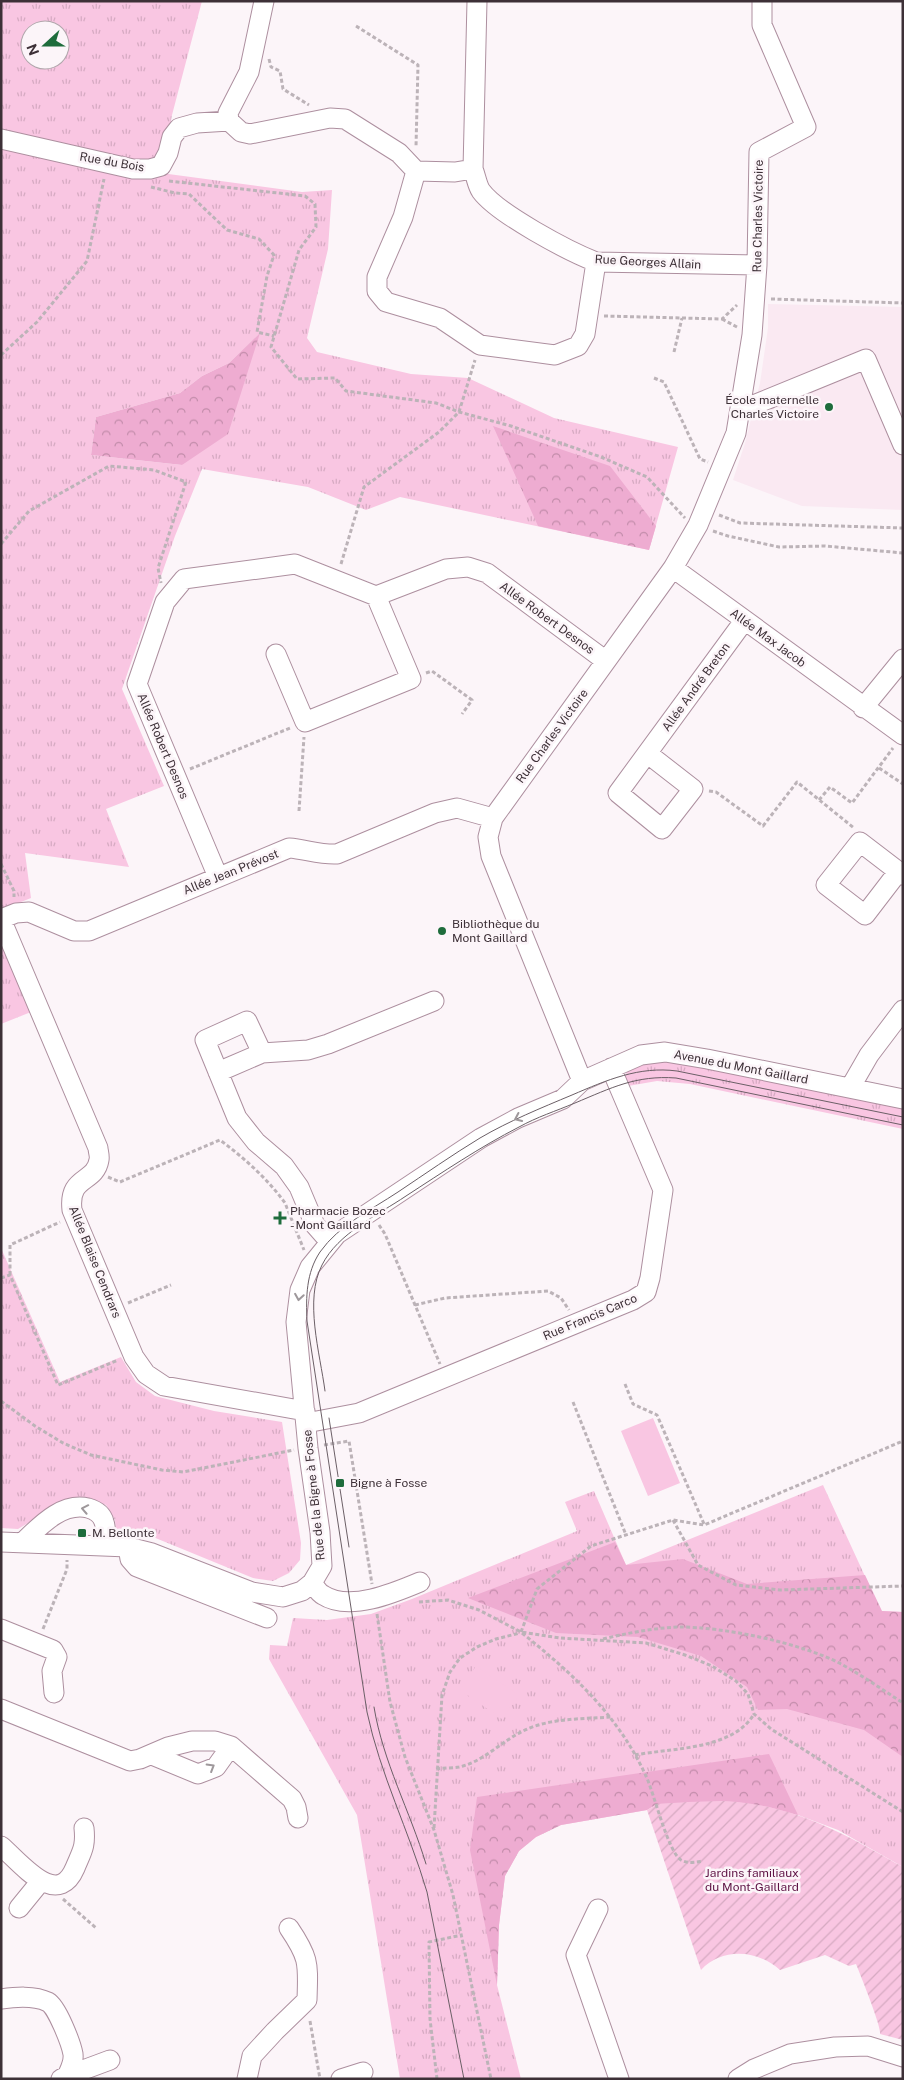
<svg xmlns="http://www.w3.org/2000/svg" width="904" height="2080" font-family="'Public Sans',sans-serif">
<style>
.built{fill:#fae9f2}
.grass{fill:url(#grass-tufts);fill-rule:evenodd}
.forest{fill:url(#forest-crowns)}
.garden{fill:url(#garden-furrows)}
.pitch{fill:#f9c6e2}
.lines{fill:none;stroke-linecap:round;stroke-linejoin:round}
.minor-casing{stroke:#ad8f9f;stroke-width:21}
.path{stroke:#bcb3b8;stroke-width:3;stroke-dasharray:4 2.5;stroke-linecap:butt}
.minor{stroke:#fff;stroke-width:19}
.tram{stroke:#6b5f66;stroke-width:1}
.oneway{stroke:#9e989b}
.poi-dot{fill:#1e6c3c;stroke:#fcf5f9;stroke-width:2}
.labels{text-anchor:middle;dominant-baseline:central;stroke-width:5;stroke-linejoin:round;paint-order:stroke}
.street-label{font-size:12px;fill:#3d3037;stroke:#fcf5f9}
.poi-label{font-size:12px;fill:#3d3037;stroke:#fcf5f9;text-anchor:start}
.park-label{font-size:12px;fill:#5f1446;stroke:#fcf5f9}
</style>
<defs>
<pattern id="grass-tufts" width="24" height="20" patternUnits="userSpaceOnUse" patternTransform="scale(1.25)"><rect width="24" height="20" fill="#f9c6e2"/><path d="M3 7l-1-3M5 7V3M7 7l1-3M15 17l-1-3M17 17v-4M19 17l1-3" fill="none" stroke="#d6aac2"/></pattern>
<pattern id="forest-crowns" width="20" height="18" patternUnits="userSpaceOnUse" patternTransform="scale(1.25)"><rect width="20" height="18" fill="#eeacd1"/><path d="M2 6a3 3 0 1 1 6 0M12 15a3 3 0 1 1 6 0" fill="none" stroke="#c28caa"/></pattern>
<pattern id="garden-furrows" width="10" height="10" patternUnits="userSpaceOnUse" patternTransform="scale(1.25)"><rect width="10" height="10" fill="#f9c6e2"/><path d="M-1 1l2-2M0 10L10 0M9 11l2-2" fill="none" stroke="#d6aac2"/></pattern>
</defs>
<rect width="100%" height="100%" fill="#fcf5f9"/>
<!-- built -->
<path class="built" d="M768,304L903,307V510L802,506L733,480L745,443L760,383L768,328Z"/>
<!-- grass -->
<path class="grass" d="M1,1H202L172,115L161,173L302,192L332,190L328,249L307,338L317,352L411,374L468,378L554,418L678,447L649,550L400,497L366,510L308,487L202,469L175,536L122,689L164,786L106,809L129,867L25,853L31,898L1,910ZM30,30H60V60H30ZM259,334L182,465L91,455L96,417L180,393L202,376L229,363Z
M1,935L31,1012L1,1024Z
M660,1059L903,1108V1129L690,1084L657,1081L628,1086L625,1078L628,1068Z
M1,1248L60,1382L121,1357L136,1382L155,1396L214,1411L282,1422L301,1543L300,1560L289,1573L273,1581L253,1578L153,1537L116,1530L115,1520L106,1505L89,1498L65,1501L18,1529L1,1528Z
M823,1485L881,1611L903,1612V1867L838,1830L798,1815L657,1804L647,1810L561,1825L536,1837L519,1851L505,1876L499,1925L497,1985L521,2079H400L357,1815L269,1659L270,1645L287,1646L293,1618L327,1620L371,1614L412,1599L577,1531L565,1502L594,1491L626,1565Z"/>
<!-- forest -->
<path class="forest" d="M260,333L228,434L182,465L91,455L96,417L180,393L202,376L229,363Z
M493,426L610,466L656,526L649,550L538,526Z
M615,1542L626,1565L683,1559L747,1584L865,1575L882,1611L903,1612V1757L864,1730L787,1709L758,1710L747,1687L701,1656L638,1637L556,1633L468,1598Z
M769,1754L798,1815L769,1807L736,1802L657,1804L647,1810L561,1825L536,1837L519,1851L505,1876L499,1925L497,1985L470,1850L477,1797Z"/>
<!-- garden -->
<path class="garden" d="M688,1802C704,1802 721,1800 737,1802C800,1808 849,1836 903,1867V2040L880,2034C882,2028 860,1974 856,1964L849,1966L825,1955L780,1970C758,1950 722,1947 701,1970L647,1810L657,1804Z"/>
<!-- pitch -->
<path class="pitch" d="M653,1418L680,1483L648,1496L621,1431Z
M476,1666L519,1695L502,1719L460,1690Z"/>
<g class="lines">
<!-- minor casing -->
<g class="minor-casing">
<path id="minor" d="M264,1L249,72L228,113L229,121L241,132L250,134L330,118L345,119L399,153L416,171L455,172L473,169
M477,1L473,169C476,176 477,185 481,191C498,214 568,251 596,262L757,265
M1,139L133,169H150L161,166L168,153L172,137L179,128L197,123L229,121
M416,171L403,217L377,277V291L386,302L440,318L480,345L555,355L578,346L585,334L596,262
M741,407L756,404L866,359L903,445
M673,568L903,735
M276,654L305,722L411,679L376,596L446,569L468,567L487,573L606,661
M863,708L903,659
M648,754L693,789L662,829L618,793L744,621
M898,872L865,915L826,885L860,842L903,875
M218,877L137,684L165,602L184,579L295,564L376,596
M1,919L98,1148C98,1151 100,1156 99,1160C95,1184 68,1175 72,1210L134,1357L146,1374L164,1386L305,1411
M1,919L16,913L29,912L74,931H89L289,848C305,849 320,855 337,854L435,813L457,808L493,818
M218,1072L262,1053
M582,1081L491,856L488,837L493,818L673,568L698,525L736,433L752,335L757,265L759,152L806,127L762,25V1
M850,1088L869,1055L903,1010
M329,1241L315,1225L299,1187L284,1166L256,1142L237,1118L205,1040L247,1021L262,1053L308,1050L328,1044L434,1001
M306,1423L359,1413L633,1300L646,1292L650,1278L663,1190L611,1068
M1,1542L128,1547L152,1553L252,1592L283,1597L302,1591L312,1583L322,1566L320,1532L308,1448L296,1322L300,1290L310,1267L337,1234L481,1138L518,1118L563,1099L582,1081L641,1055L665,1052L707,1059L903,1099
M22,1543C39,1527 61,1502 88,1508C95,1510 102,1514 104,1522C107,1530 105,1538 105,1546
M128,1547L130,1559L137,1567L267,1618
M312,1583C315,1587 319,1593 323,1595C349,1612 394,1593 420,1582
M1,1629L53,1650L57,1657L52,1671L54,1693
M1,1709L130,1761L140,1759L168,1747L192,1741H215L231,1746L292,1799L296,1807L298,1818
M152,1755L198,1774L216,1767L231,1746
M1,1846C21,1863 57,1910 75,1868C82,1851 86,1847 84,1828
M19,1908L41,1881
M598,1909L576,1955L619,2079
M1,1999C15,1997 34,1995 48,2002C57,2007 71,2043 73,2054C74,2063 70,2069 67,2076L61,2079
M67,2076L110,2060
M247,2079L252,2056L275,2031L307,2000C308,1964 310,1959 289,1928
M341,2079L363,2072
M738,2079L754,2069L790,2054L835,2047L868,2046L903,2057"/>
</g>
<!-- path -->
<path class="path" d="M356,26L418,65L416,147
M269,59L271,67L280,71L283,89L309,105
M169,181L305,196L315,204L316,227L299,250L271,347L297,379L335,378L346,391L436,403L459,412L511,426L601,457L647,477L685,518
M151,187L175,193L189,194L227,230L259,239L274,255L267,276L257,332L274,336
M771,299L903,303
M604,316L722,319L737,305
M722,319L737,327
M674,352L682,318
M1,355L37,322L87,261L104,179
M654,378L664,382L700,459L708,462
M719,515L740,523L903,528
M713,531L728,536L779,547L825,546L903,553
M1,544L29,511L109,466L154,470L186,482L158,568L161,583
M341,564L364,487L439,432L459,412L475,360
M426,673L432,671L472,700L462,714
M879,768L903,784
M190,769L290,728
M709,791L716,792L763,826L797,782L854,828
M819,800L830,787L852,803L893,748
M299,811L304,737
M1,864L14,891V897
M108,1177L120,1182L220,1140C244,1158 267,1178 285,1203L304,1250
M379,1225L385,1234L440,1364
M10,1275V1245L60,1222
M1,1278L10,1275L58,1385L118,1360
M128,1303L171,1285
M415,1305L445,1298L548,1291L561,1298L569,1310
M625,1384L633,1404L657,1415L704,1524
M1,1401L35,1426L63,1443L91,1455L162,1470L183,1472L294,1450
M573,1402L626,1535
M324,1445L349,1441L372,1584
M673,1520L698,1565L736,1585L780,1590L903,1586
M419,1602L448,1600L479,1610L521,1632L560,1638L646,1643L685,1655L712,1666L736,1681L748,1694L754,1714L771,1729L903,1812
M377,1614L390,1702L405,1757L434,1830L453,1895L491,2079
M43,1629L67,1569V1560
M521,1632L537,1589L591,1546L673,1520L704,1525L903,1441
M522,1633C573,1674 618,1715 646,1776C654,1793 668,1852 681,1860C688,1864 696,1862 703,1861
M603,1639C628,1633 653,1628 679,1627C725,1627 801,1643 841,1664C863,1676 883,1690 903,1703
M635,1755C671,1748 733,1750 754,1714
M436,1769C444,1768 452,1768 459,1767C483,1762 502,1741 523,1731C549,1718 582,1719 611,1717
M434,1828L442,1695L450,1672L460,1658L477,1647L496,1639L520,1633
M63,1899L96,1928
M310,2021L320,2079
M437,2079L430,2019L429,1942L462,1935"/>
<!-- minor -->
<use href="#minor" class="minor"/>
<!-- tram -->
<path class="tram" d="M325,1391C320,1353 304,1300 322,1265C338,1233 378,1215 406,1196C443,1172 480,1147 519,1127C537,1117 556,1111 575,1103C611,1088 636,1075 676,1078L903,1125
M329,1418L349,1547
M374,1707C383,1762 410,1811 426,1864
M464,2079L427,1892C409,1831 380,1774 367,1712L307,1321C306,1297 306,1273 320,1252C339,1225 371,1210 398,1192C425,1174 452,1155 480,1138C509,1121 541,1108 572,1095C607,1080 639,1066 677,1071L903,1117"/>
</g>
<!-- one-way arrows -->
<defs><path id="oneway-chevron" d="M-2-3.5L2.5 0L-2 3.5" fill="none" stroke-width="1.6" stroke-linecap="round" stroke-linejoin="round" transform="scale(1.25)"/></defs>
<g class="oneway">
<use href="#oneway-chevron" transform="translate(518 1118) rotate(155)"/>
<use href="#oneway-chevron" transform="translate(299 1297) rotate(99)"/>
<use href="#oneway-chevron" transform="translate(85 1509) rotate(-169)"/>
<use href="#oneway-chevron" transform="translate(211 1767) rotate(-31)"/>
</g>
<!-- markers -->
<g class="poi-dot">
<circle cx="829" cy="407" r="5"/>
<circle cx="442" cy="931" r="5"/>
<path d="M277.5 1210.5h5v5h5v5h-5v5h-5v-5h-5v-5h5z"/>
<rect x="335" y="1478" width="10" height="10" rx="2.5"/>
<rect x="77" y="1528" width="10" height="10" rx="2.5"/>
</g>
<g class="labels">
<!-- street labels -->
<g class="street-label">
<text transform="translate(112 162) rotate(10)">Rue du Bois</text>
<text transform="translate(758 216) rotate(-89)">Rue Charles Victoire</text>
<text transform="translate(648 262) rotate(3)">Rue Georges Allain</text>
<text transform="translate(547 618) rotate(36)">Allée Robert Desnos</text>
<text transform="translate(768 638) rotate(36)">Allée Max Jacob</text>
<text transform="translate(696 687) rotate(-54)">Allée André Breton</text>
<text transform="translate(552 736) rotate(-54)">Rue Charles Victoire</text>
<text transform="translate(163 746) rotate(67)">Allée Robert Desnos</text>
<text transform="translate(231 872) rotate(-22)">Allée Jean Prévost</text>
<text transform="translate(741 1067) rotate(11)">Avenue du Mont Gaillard</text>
<text transform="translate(95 1262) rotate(68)">Allée Blaise Cendrars</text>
<text transform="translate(590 1317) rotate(-23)">Rue Francis Carco</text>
<text transform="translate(314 1495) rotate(-96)">Rue de la Bigne à Fosse</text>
</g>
<!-- poi labels -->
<g class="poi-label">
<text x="819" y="400" text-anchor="end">École maternelle<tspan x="819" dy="14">Charles Victoire</tspan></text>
<text x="452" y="924">Bibliothèque du<tspan x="452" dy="14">Mont Gaillard</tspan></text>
<text x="290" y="1211">Pharmacie Bozec<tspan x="290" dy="14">- Mont Gaillard</tspan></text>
<text x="350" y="1483">Bigne à Fosse</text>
<text x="92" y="1533">M. Bellonte</text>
</g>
<!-- park labels -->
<g class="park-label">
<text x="752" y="1873">Jardins familiaux<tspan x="752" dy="14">du Mont-Gaillard</tspan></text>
</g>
</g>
<!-- border -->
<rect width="904" height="2080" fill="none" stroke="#3d3037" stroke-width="5"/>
<!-- north arrow -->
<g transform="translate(45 45) rotate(249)"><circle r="24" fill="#fcf5f9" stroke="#b0a6ab"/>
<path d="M0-4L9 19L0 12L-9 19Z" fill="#1e6c3c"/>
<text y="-8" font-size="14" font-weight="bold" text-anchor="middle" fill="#3d3037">N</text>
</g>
</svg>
